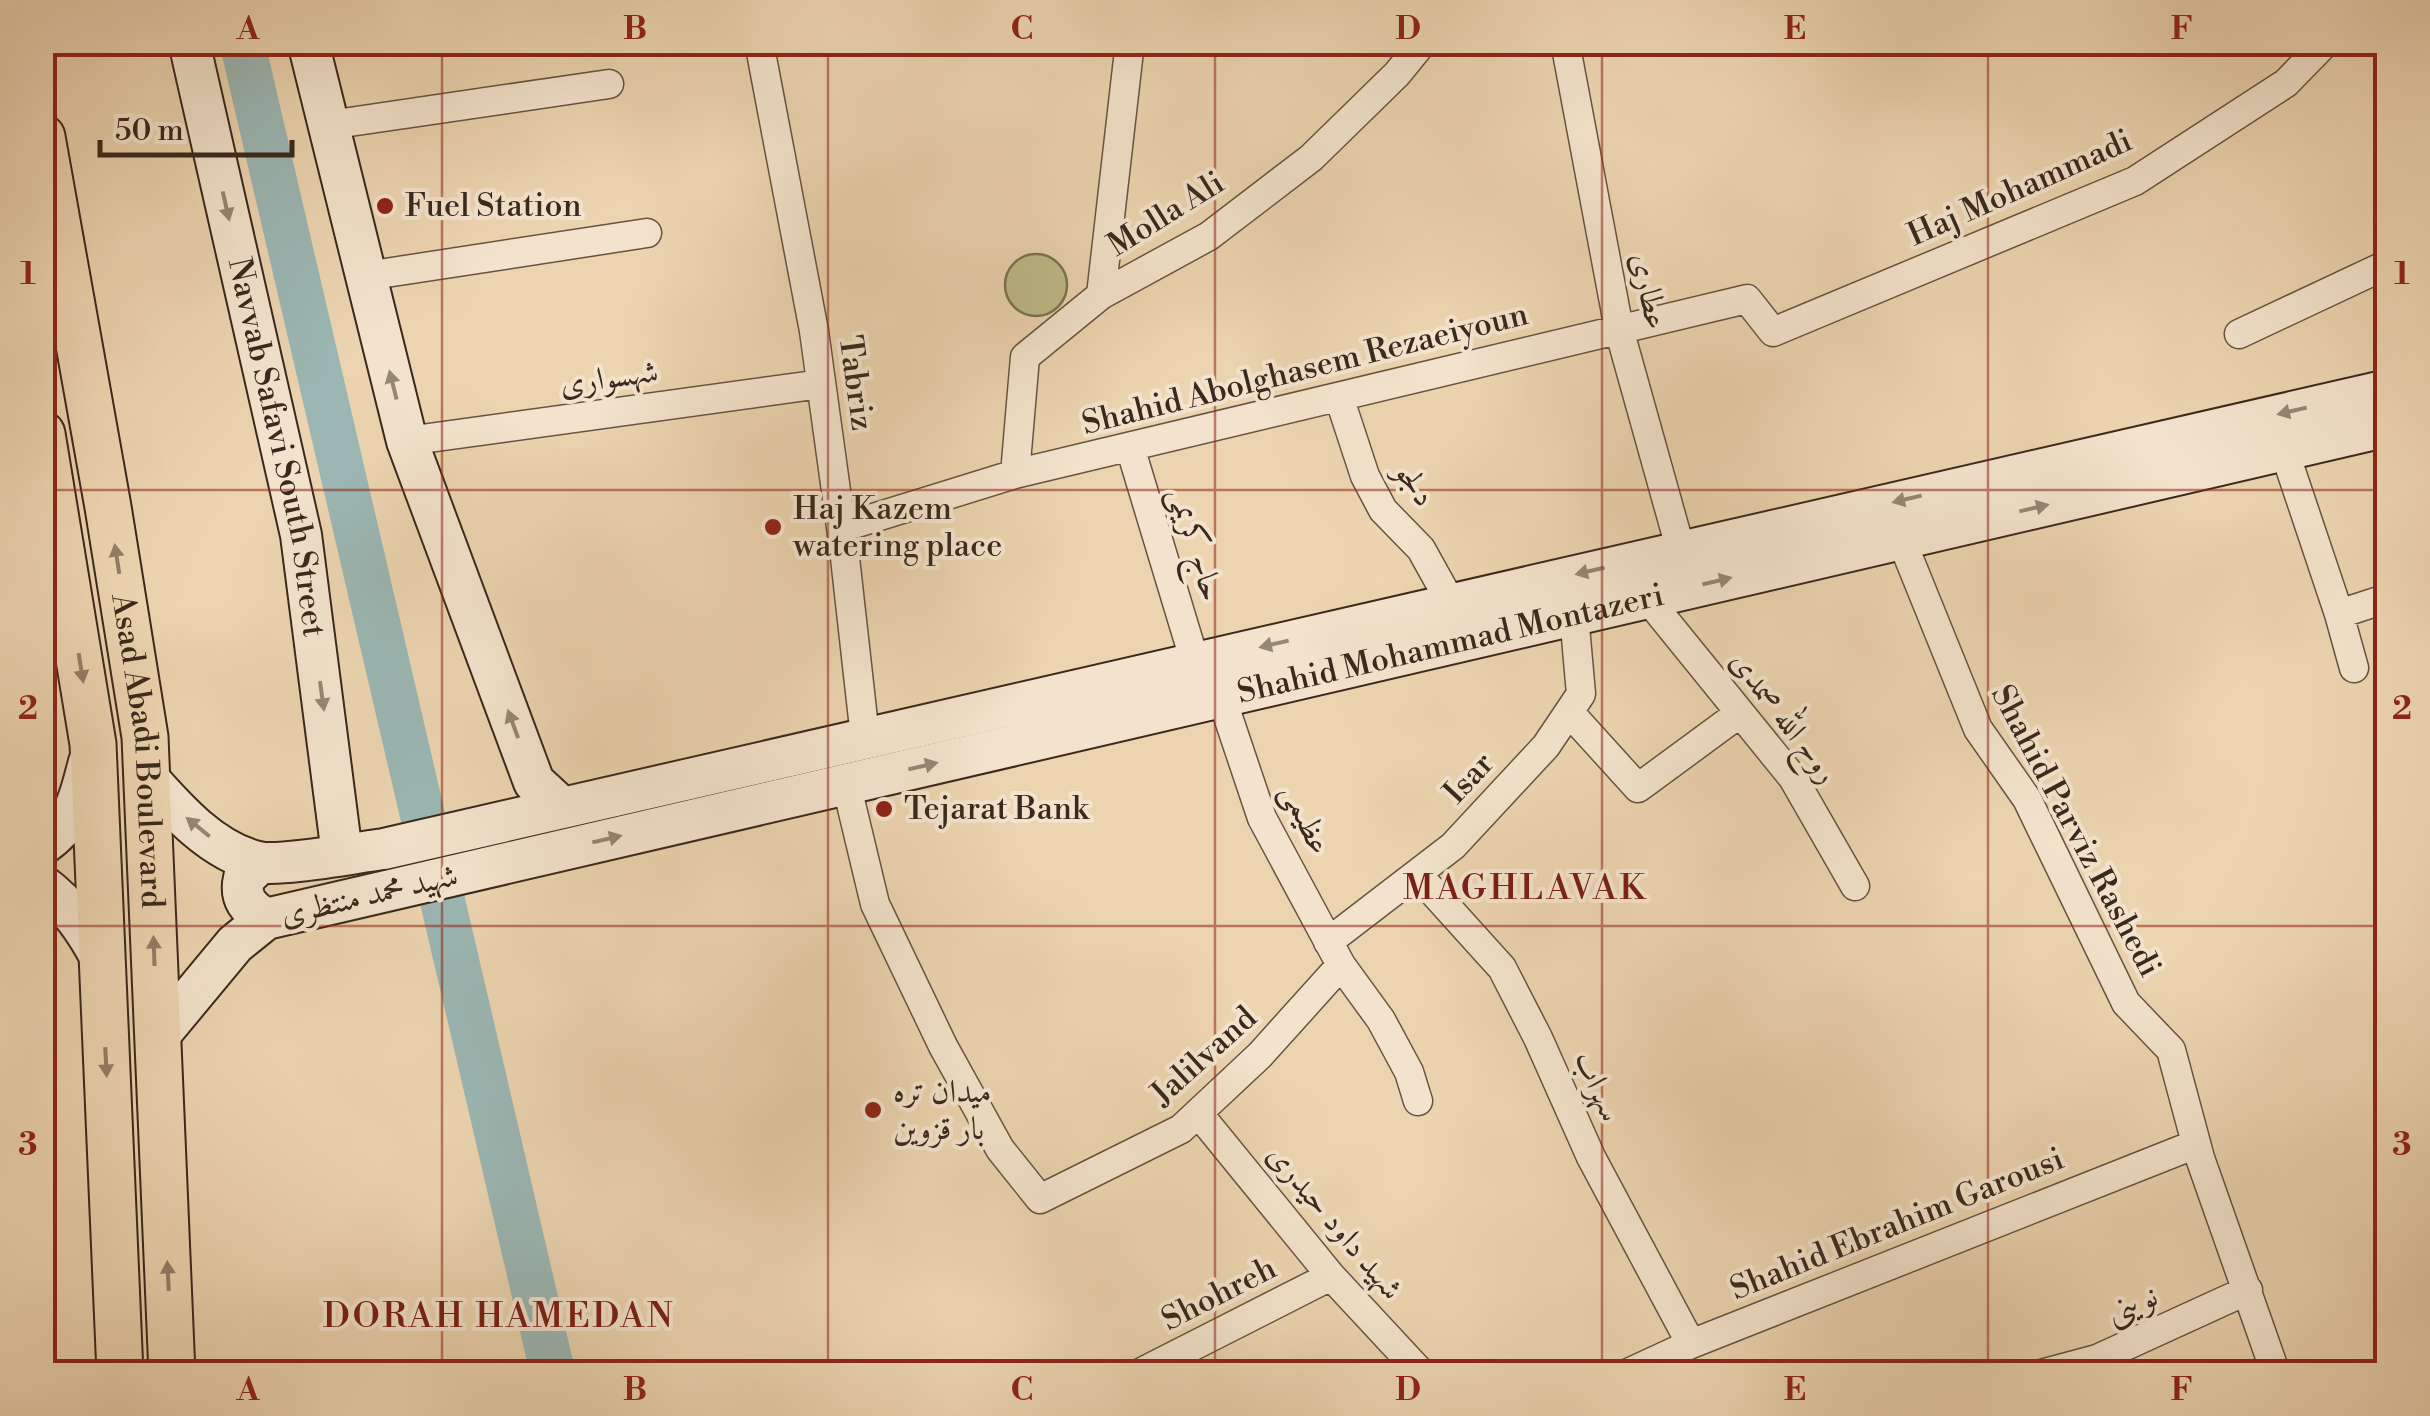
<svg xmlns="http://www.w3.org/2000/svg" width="2430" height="1416" font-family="'Libre Bodoni',Amiri,serif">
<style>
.green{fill:#bebb87;stroke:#7c7252;stroke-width:2.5}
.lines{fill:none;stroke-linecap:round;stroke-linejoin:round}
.river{stroke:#9bb7b4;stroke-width:45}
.street-casing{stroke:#665441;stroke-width:31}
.secondary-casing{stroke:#3a291c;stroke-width:44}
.primary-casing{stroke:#3a291c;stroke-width:49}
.street{stroke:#f3e3cc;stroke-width:28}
.secondary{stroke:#f3e3cc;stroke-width:40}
.primary{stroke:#ecd4b0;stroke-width:45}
.oneway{fill:#968674}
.oneway2{fill:#937e66}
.grid{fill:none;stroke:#8f2418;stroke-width:2.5;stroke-opacity:0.55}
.poi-dot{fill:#8f2418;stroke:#f3e3cc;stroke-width:4}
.labels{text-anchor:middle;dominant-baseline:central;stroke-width:8;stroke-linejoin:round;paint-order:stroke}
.street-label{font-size:32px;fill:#3a291c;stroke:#f3e3cc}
.poi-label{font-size:32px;fill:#3a291c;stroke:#f3e3cc;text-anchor:start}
.neighbourhood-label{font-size:35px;letter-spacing:2.5px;fill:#7a1f14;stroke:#f3e3cc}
.neatline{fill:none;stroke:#8f2418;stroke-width:4}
.grid-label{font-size:32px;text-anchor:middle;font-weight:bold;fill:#8f2418}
</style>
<rect width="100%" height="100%" fill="#ecd4b0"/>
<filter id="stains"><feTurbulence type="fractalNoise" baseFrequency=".002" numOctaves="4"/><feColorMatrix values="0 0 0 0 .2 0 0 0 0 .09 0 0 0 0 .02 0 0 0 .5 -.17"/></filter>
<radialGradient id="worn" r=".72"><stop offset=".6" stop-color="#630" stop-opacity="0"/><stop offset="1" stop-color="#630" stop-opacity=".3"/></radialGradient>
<!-- green -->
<path class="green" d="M1005 285a31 31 0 1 1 62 0a31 31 0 1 1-62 0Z"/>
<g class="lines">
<!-- river -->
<path class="river" d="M242,42L553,1374"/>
<!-- street casing -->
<g class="street-casing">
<path id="street" d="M759,42L814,331L844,549L865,737
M1565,42L1619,329L1681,551
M329,125L609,84
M366,276L647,233
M1101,295L1130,42
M2239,334L2388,264
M1339,397L1365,476L1383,510L1421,549L1451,603
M407,441L821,384
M1130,447L1195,662
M2284,450L2339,614L2354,668
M1015,474L1025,357L1101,295L1209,236L1311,158L1397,74L1423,42
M841,528L1015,474L1747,299L1773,332L2135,181L2286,83L2326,42
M1901,539L1978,729L2027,799L2126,1003L2171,1050L2200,1158L2276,1374
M1647,598L1793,778L1855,886
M2339,614L2388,598
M1221,696L1262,818L1341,965L1381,1020L1409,1072L1418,1101
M1569,712L1638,788L1740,713
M846,783L875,904L943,1046L1000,1149L1040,1199L1181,1129L1260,1055L1341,965
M1417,874L1502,968L1538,1038L1591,1157L1691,1344
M1328,942L1453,846L1546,746L1581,694L1574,615
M1198,1113L1331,1276L1422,1374
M1138,1374L1331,1276
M1626,1374L1691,1344L2196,1144
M2041,1374L2097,1359L2248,1290"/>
</g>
<!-- secondary casing -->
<g class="secondary-casing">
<g id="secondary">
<path id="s1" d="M189,42L301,535L342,854"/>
<path d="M308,42L407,441L534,782L560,806"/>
<path d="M146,776C176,810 212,851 258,862C280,867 358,852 384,849L2388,390"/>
<path d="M42,845C76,821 79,800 89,762"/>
<path d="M260,863L244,878C239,899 249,909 266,919"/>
<path d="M42,885C70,906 86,930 102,960"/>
<path id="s2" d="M157,1038L235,944L266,919L2388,426"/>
</g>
</g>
<!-- primary casing -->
<g class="primary-casing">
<g id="primary">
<path id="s3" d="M42,137L108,507L145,737L172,1374"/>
<path d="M42,434L93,744L120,1374"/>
</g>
</g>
<!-- street -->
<use href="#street" class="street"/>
<!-- secondary -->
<use href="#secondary" class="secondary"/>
<!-- primary -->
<use href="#primary" class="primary"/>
</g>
<!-- one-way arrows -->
<defs><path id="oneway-solid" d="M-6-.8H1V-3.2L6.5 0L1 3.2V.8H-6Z" transform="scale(2.5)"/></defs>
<g class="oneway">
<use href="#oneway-solid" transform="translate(226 206) rotate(77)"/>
<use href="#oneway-solid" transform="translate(393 385) rotate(-104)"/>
<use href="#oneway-solid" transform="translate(2292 411) rotate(167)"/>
<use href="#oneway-solid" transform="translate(1907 499) rotate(167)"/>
<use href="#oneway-solid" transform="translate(2034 508) rotate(-13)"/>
<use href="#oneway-solid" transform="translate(1590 571) rotate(167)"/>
<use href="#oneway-solid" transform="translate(1717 581) rotate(-13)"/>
<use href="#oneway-solid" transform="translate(1274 644) rotate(167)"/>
<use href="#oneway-solid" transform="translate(322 696) rotate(82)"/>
<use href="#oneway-solid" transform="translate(513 724) rotate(-110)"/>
<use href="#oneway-solid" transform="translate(923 766) rotate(-13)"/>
<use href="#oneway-solid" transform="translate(198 827) rotate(-141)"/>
<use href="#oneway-solid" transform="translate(607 839) rotate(-13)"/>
</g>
<g class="oneway2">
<use href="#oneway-solid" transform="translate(117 559) rotate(-99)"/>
<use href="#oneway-solid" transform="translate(81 668) rotate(81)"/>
<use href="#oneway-solid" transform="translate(154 951) rotate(-92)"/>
<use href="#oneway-solid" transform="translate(106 1062) rotate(87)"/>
<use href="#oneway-solid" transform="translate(168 1276) rotate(-93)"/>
</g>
<!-- grid -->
<path class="grid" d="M442,42V1374M828,42V1374M1215,42V1374M1602,42V1374M1988,42V1374M42,490H2388M42,926H2388"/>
<!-- markers -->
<g class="poi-dot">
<circle cx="385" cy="206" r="10"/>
<circle cx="773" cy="527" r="10"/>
<circle cx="884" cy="809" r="10"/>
<circle cx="873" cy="1110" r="10"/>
</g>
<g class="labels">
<!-- street labels -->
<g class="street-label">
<text transform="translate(2020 188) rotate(-24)">Haj Mohammadi</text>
<text transform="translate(1166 214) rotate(-32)">Molla Ali</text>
<text transform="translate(1649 291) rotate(78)">عطاری</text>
<text transform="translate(1305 369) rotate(-14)">Shahid Abolghasem Rezaeiyoun</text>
<text transform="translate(609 378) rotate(-8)">شهسواری</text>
<text transform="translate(856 383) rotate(82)">Tabriz</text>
<text stroke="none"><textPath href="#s1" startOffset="415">Navvab Safavi South Street</textPath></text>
<text transform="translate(1415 484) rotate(55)">دلجو</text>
<text transform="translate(1196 544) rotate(73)">حاج کریمی</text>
<text stroke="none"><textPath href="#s2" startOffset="1378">Shahid Mohammad Montazeri</textPath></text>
<text transform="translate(1784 717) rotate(53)">روح الله صمدی</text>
<text stroke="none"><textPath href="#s3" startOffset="622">Asad Abadi Boulevard</textPath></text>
<text transform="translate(1469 778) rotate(-47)">Isar</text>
<text transform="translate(1306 819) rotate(65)">عظیمی</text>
<text transform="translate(2076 831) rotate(62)">Shahid Parviz Rashedi</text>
<text transform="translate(369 895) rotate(-13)">شهید محمد منتظری</text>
<text transform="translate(1204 1056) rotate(-42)">Jalilvand</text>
<text transform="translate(1598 1086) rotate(66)">سهراب</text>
<text transform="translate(1335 1222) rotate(50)">شهید داود حیدری</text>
<text transform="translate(1897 1224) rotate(-22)">Shahid Ebrahim Garousi</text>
<text transform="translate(1219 1294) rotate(-27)">Shohreh</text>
<text transform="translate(2132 1305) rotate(-25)">نوینی</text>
</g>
<!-- poi labels -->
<g class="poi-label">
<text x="405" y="206">Fuel Station</text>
<text x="793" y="509">Haj Kazem<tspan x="793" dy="37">watering place</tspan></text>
<text x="904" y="809">Tejarat Bank</text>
<text x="893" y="1092">میدان تره<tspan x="893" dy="37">بار قزوین</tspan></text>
</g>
<!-- neighbourhood labels -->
<g class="neighbourhood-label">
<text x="1525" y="888">MAGHLAVAK</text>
<text x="499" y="1316">DORAH HAMEDAN</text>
</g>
</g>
<!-- margin -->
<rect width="2430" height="1416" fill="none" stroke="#ecd4b0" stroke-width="110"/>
<!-- scale -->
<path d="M100 140v15h192v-15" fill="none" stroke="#3a291c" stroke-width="5"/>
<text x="115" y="140" font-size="30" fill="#3a291c" stroke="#f3e3cc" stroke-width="8" paint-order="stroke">50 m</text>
<rect x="55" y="55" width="2320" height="1306" class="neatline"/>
<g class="grid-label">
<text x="248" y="39">A</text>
<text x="635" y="39">B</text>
<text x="1022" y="39">C</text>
<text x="1408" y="39">D</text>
<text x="1795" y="39">E</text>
<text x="2182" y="39">F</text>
<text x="28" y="284">1</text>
<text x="2402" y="284">1</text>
<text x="28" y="719">2</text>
<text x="2402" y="719">2</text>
<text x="28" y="1155">3</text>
<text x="2402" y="1155">3</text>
<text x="248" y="1400">A</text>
<text x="635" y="1400">B</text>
<text x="1022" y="1400">C</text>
<text x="1408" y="1400">D</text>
<text x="1795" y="1400">E</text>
<text x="2182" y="1400">F</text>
</g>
<rect width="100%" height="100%" filter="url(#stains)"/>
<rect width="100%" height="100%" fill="url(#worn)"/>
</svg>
